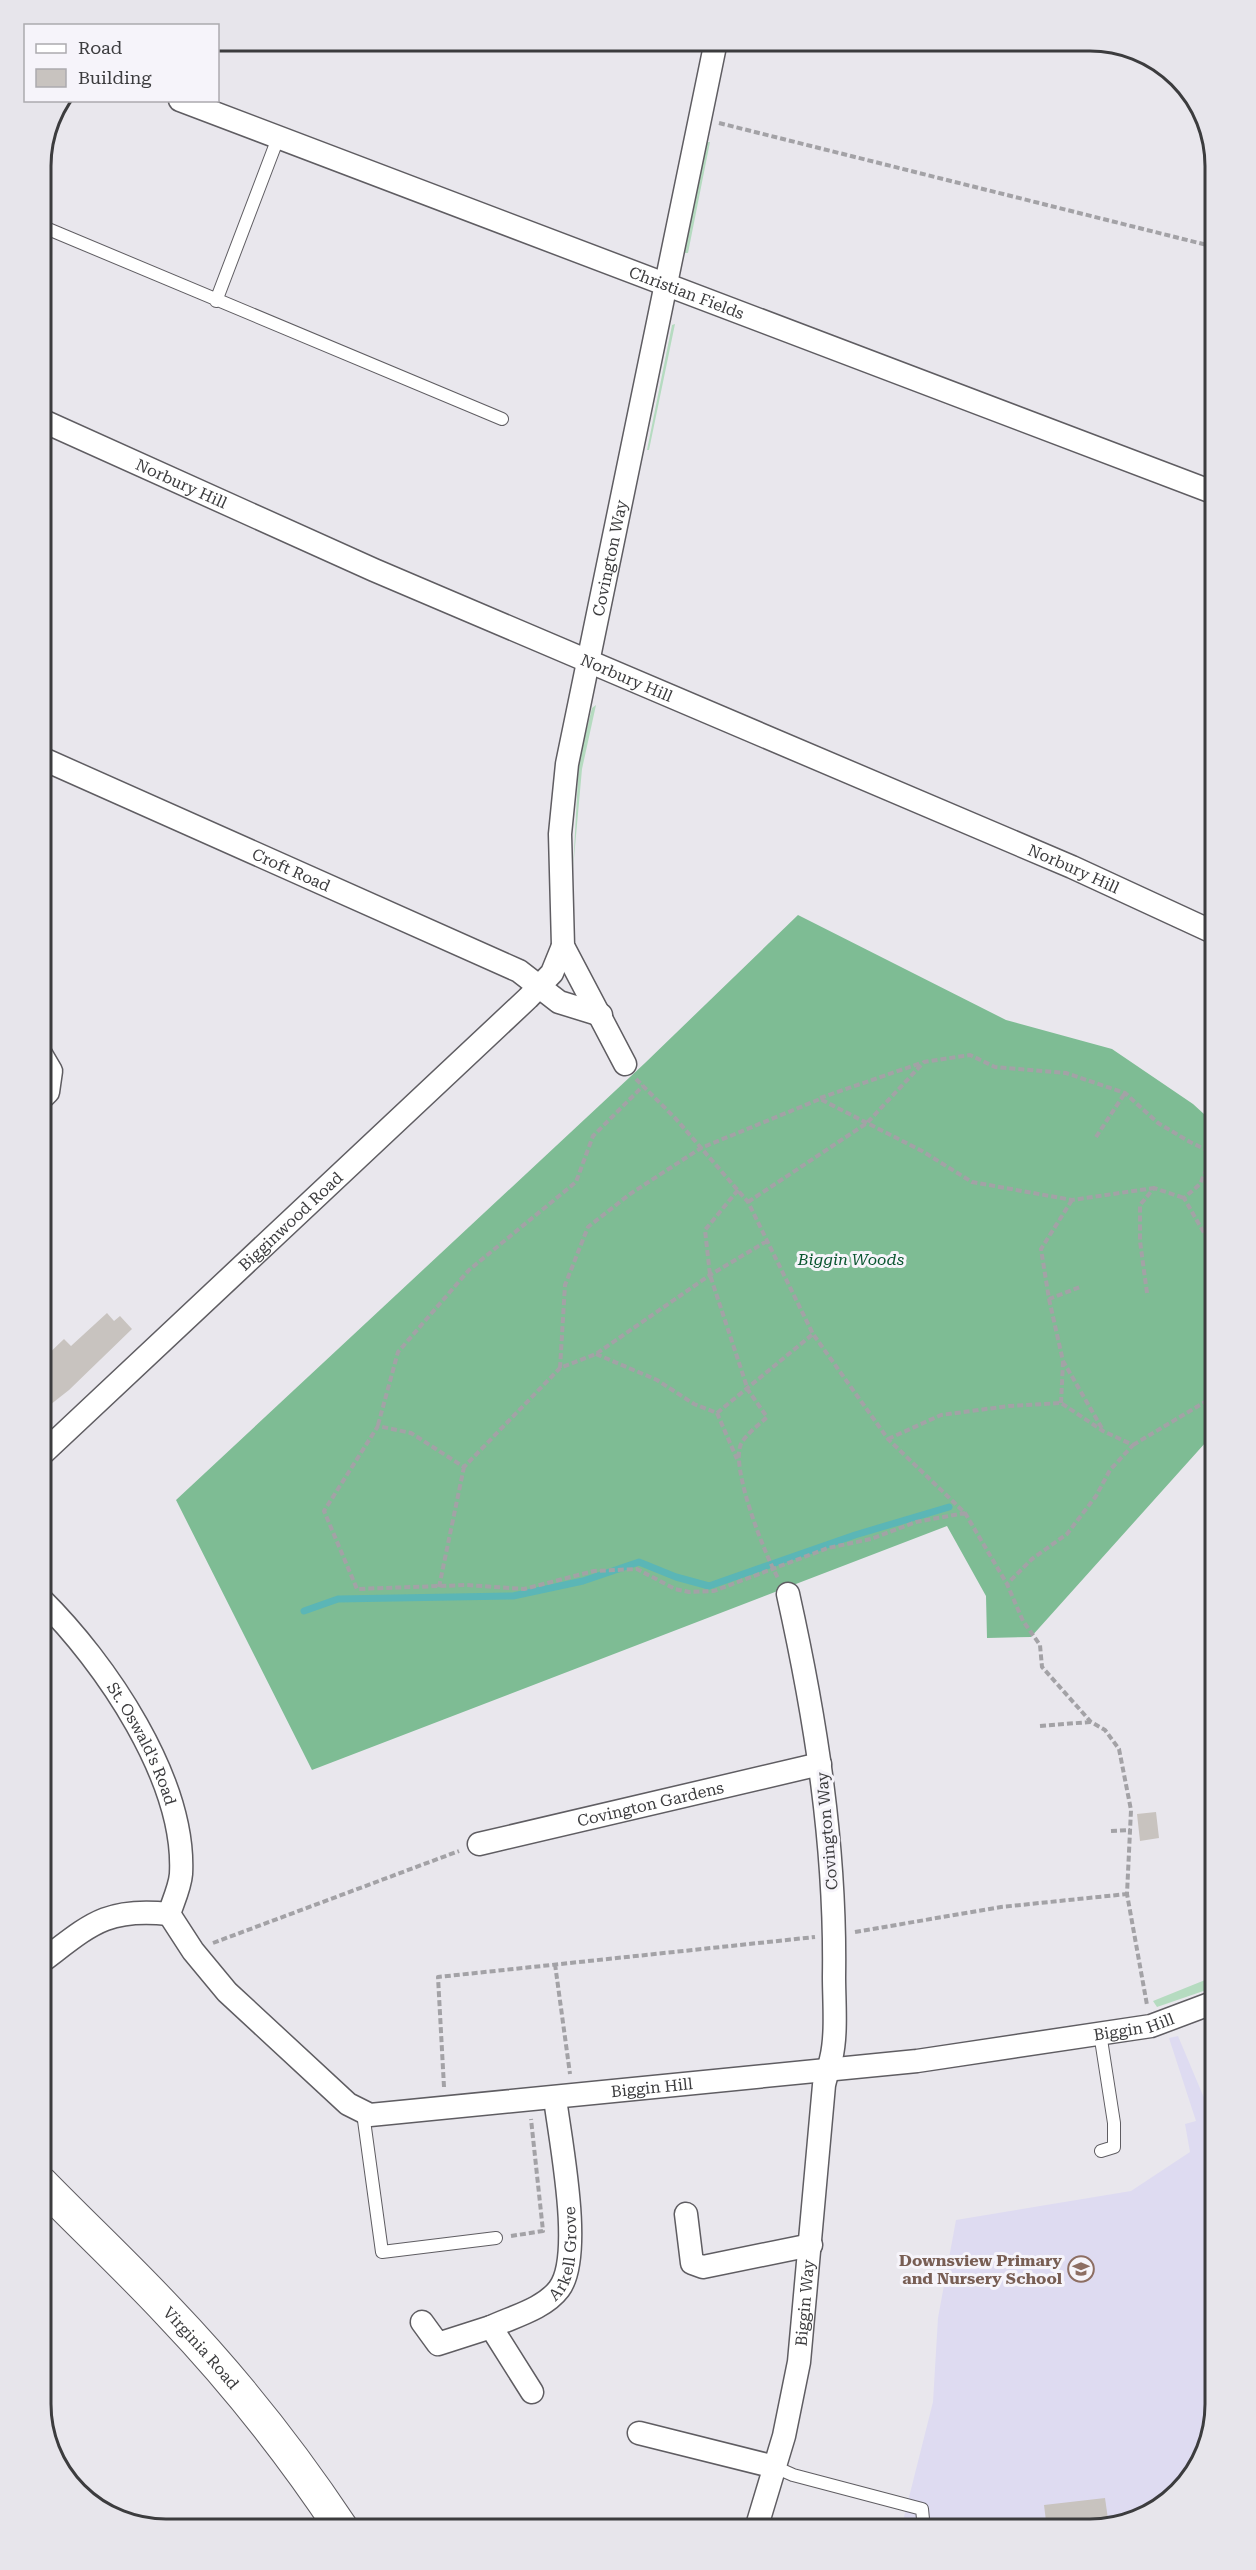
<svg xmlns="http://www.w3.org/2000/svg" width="1256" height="2570" font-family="'Roboto Serif',serif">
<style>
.education{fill:#dedbf1}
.green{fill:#b5dbc0}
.forest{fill:#7ebc94}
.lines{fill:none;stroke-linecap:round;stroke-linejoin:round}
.stream{stroke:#5bb6b6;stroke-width:7}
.building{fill:#c8c3bf}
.lane-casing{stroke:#5f5d62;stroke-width:14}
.street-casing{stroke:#5f5d62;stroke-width:25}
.secondary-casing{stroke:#5f5d62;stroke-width:35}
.path{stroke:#a3a2a6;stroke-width:4;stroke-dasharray:6 3;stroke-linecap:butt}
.lane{stroke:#fff;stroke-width:12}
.street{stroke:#fff;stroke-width:22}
.secondary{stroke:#fff;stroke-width:33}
.labels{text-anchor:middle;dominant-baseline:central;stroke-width:6;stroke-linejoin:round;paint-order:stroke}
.street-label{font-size:16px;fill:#3c3c3e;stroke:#f6f4fa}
.park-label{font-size:16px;font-style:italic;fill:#09552f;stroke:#f6f4fa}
.education-label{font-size:16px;font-weight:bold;fill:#785e54;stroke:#f6f4fa;text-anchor:end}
.rim{fill:none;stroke:#3c3c3e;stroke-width:3}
</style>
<rect width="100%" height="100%" fill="#e9e7ed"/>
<!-- education -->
<path class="education" d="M1178,2036L1215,2124V2404L1194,2474L1137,2520L1090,2529H901L933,2402L938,2318L956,2220L1131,2191L1190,2152L1185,2124L1196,2121L1169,2038Z"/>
<!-- green -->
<path class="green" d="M706,142H710L688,253H684Z
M675,324L649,450H647L672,325Z
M596,705L582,769L573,869L579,760L592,708Z
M1215,1976V1987L1157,2007L1153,2001Z"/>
<!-- forest -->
<path class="forest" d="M798,915L1006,1020L1112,1049L1193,1104L1215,1124V1432L1031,1637L987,1638L986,1596L947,1526L312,1770L176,1500L645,1063Z"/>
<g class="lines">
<!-- stream -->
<path class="stream" d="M304,1611L338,1599L513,1596L583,1581L639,1562L676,1577L709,1586L855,1535L949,1507"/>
</g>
<!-- building -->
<path class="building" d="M107,1313L114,1321L120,1316L132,1329L69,1390L41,1412V1361L64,1339L71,1346Z
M1156,1812L1159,1838L1140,1841L1137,1814Z
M1105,2498L1109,2526L1090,2529H1047L1044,2505Z"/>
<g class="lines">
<!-- lane casing -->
<g class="lane-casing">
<path id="lane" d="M41,226L502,419
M216,301L278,138
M1100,2033L1114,2123V2147L1101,2151
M363,2113L382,2252L496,2238
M775,2467L793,2475L922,2509L924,2529"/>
</g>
<!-- street casing -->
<g class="street-casing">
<g id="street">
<path id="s1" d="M180,100L1215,493"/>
<path id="s2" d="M41,420L374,570L1072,867L1215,933"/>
<path id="s3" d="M41,758L519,971L559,1002L601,1015"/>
<path id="s4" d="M625,1064L563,946L560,834L567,764L716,41"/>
<path d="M41,1099L48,1092L51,1071L41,1054"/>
<path id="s5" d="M41,1455L528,998L552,973L563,946"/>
<path id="s6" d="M41,1599C105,1662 186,1780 181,1874C180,1887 173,1902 169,1914"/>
<path id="s7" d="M479,1844L820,1764"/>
<path id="s8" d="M169,1914L193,1951L227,1992L348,2104L370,2115L917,2061L1151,2026L1215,2002"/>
<path d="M41,1962C89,1926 105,1907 169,1914"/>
<path d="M686,2214L692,2263L703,2267L811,2245"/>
<path d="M422,2322L438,2344L491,2327"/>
<path id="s9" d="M532,2392L491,2327C512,2317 544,2309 559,2289C584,2256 560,2140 555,2098"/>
<path d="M639,2433L775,2467"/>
<path id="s10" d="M756,2529L784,2436L799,2362L824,2085C826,2076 829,2068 831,2059C837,2035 834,2001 834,1977C836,1847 816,1720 788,1594"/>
</g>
</g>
<!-- secondary casing -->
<g class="secondary-casing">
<g id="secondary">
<path id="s11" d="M41,2183C83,2226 128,2268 169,2312C233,2379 291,2452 342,2529"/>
</g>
</g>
<!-- path -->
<path class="path" d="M719,123L1215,247
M636,1079L676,1119L748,1202L813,1334L888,1439L965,1513L1007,1584L1023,1621L1040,1645L1042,1667L1091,1722L1105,1730L1119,1749L1131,1810L1127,1894L1147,2005
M820,1098L921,1063
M1096,1137L1125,1093
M1214,1152L1200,1184L1184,1198L1215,1252
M738,1190L705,1230L710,1275L748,1390L767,1417C759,1425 746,1434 741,1444C730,1467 765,1555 778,1578
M1072,1200L1041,1249L1049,1299L1080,1287
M748,1202L867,1123L924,1062L970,1055L995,1067L1066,1073L1125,1093L1158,1123L1190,1142L1215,1154
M767,1241L710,1275L596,1354L560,1368L464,1467L411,1433L378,1426L324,1511L357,1589L467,1585L524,1589L594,1571L637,1569L675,1589L689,1592L714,1591L828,1548L871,1539L916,1522L965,1513
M1147,1293L1140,1241V1205L1154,1188L1184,1198
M1049,1299L1063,1361L1103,1430
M596,1354L657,1380L694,1404L717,1413L737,1459
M560,1368L565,1285L588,1227L630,1194L701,1148L820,1099L922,1151L972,1182L1072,1200L1154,1188
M1061,1403L1063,1362
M717,1413L813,1334
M378,1425L398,1352L469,1270L576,1182L593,1136L643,1086
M888,1439L941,1415L1009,1406L1061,1403L1103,1431L1133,1445L1110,1470L1096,1496L1067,1534L1032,1559L1007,1584
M1133,1445L1215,1396
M439,1587L464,1467
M1040,1726L1090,1722
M1111,1831L1130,1830
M855,1932L1001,1907L1127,1894
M213,1943L459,1851
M555,1964L570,2074
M444,2087L438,1977L815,1937
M511,2236L543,2231L531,2119"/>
<!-- lane -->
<use href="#lane" class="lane"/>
<!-- street -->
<use href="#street" class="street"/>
<!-- secondary -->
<use href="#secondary" class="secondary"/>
</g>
<!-- icons -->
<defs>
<g id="school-ring" transform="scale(1.35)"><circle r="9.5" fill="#f6f4fa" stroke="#8d6e63" stroke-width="1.5"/><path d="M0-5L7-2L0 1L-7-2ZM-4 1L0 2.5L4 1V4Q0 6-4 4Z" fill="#8d6e63"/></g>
</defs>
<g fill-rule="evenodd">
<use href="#school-ring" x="1081" y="2269"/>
</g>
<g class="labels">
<!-- street labels -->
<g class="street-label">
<text stroke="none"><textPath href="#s1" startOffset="542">Christian Fields</textPath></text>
<text stroke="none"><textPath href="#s2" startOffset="154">Norbury Hill</textPath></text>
<text stroke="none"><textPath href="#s4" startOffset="526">Covington Way</textPath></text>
<text stroke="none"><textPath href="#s2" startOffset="640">Norbury Hill</textPath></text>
<text stroke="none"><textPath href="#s3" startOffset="274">Croft Road</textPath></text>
<text stroke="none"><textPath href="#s2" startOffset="1126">Norbury Hill</textPath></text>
<text stroke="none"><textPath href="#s5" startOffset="342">Bigginwood Road</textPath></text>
<text stroke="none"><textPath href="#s6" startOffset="178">St. Oswald's Road</textPath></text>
<text stroke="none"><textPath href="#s7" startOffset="176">Covington Gardens</textPath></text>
<text transform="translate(827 1831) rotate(-95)">Covington Way</text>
<text stroke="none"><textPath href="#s8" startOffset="1056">Biggin Hill</textPath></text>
<text stroke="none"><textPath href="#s8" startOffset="570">Biggin Hill</textPath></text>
<text stroke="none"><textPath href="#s9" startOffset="192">Arkell Grove</textPath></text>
<text stroke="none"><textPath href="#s10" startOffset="232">Biggin Way</textPath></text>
<text stroke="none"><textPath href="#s11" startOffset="230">Virginia Road</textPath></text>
</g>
<!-- park labels -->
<g class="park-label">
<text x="851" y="1259">Biggin Woods</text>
</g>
<!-- education labels -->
<g class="education-label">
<text x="1062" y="2260">Downsview Primary<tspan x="1062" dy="18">and Nursery School</tspan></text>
</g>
</g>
<!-- crop -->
<path d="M0 0H1256V2570H0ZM166 51H1090A115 115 0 0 1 1205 166V2404A115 115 0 0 1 1090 2519H166A115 115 0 0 1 51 2404V166A115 115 0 0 1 166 51Z" fill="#e7e5eb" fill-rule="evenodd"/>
<path class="rim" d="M166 51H1090A115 115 0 0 1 1205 166V2404A115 115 0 0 1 1090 2519H166A115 115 0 0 1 51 2404V166A115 115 0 0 1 166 51Z"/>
<!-- legend -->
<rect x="24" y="24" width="195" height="78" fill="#f6f4fa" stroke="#acaaaf" stroke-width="1.5"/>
<rect x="36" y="44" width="30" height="9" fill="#ffffff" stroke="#acaaaf" stroke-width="1.5"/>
<text x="78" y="54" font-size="18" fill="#3c3c3e">Road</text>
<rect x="36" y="69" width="30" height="18" fill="#c8c3bf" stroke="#acaaaf" stroke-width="1.5"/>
<text x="78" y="84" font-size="18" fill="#3c3c3e">Building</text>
</svg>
